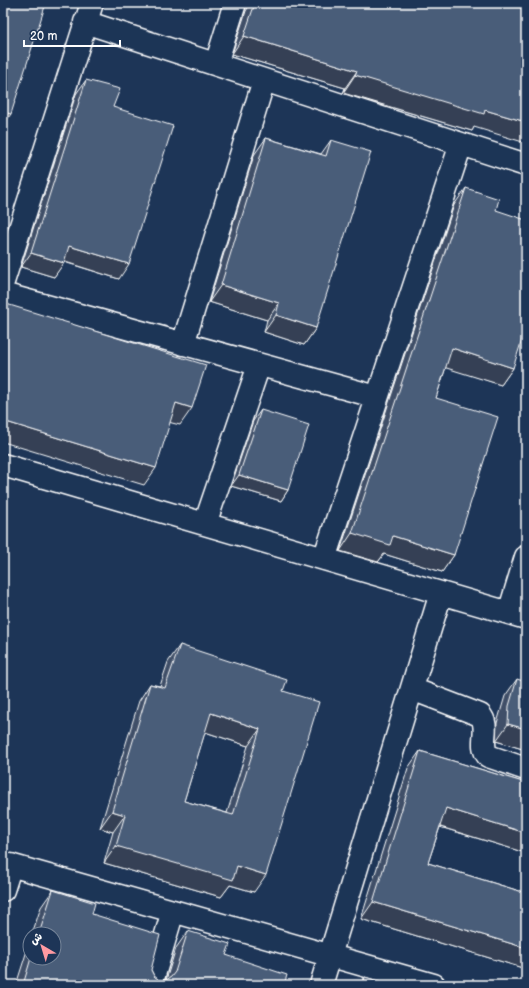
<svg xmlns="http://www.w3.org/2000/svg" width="529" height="988" font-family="'Balsamiq Sans','Playpen Sans Arabic',sans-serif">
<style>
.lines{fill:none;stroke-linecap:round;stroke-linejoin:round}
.minor-casing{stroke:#fff;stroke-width:25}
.minor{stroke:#1d3557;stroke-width:22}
.wall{fill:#405068;stroke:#fff;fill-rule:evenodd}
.shaded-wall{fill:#344155;stroke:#fff}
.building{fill:#4a5d79;stroke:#fff;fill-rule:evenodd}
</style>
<rect width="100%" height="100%" fill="#1d3557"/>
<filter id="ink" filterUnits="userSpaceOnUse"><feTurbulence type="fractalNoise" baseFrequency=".025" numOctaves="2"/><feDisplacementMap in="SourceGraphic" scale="8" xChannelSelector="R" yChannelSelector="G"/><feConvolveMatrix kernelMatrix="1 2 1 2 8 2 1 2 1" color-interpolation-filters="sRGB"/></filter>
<g filter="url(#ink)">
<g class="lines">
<!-- minor casing -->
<g class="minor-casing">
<path id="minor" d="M85,22L526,165
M216,64L235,3
M3,282L92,3
M3,294L377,397
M183,344L264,80
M3,465L526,618
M205,524L259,365
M324,559L461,144
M509,613L526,557
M412,689L480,715C491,727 478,744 488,756L526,769
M3,863L434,985
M3,890L11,865
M151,985L173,911
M321,985L441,593"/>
</g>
<!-- minor -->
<use href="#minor" class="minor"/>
</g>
<!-- wall -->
<path class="wall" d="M251,3H518L474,127L472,131L343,93L345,88L232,54L246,11Z
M86,80L113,107L119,279L64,262L54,277L21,267L76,94Z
M266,138L321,154L331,140L316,328L304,345L264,332L267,320L209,302L254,155Z
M466,188L496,210L513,368L501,385L446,367L436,398L454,555L442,572L384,554L378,562L340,551L454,205Z
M261,410L288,490L281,501L231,486L253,421Z
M180,645L283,691L254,892L230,885L221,897L104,863L113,832L100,828L139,701L150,684L160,686L168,662ZM205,732L248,746L227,813L184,801Z
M517,679L526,750L496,741L497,723L505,696Z
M420,751L526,783V853L440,827L428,863L526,893V969L361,919L408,768Z
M53,890L92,914L151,970L154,976L159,980H166L176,948L188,931L226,955L284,985H16L30,941V958H54V934H32L41,907Z
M365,977L392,985H359Z"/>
<!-- shaded-wall -->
<path class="shaded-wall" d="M244,36L357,71L345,88L232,54Z
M355,75L485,110L526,122V143L474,127L472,131L343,93Z
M3,112L11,114L3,125Z
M69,246L129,264L119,279L59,260Z
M31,253L64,263L54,277L21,267Z
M221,285L279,303L267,320L209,302Z
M276,315L316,328L304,345L264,332Z
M452,348L513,368L501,385L440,366Z
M176,403L192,408L180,425L164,421Z
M3,421L156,468L144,485L3,442Z
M239,475L288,490L281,501L231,486Z
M352,533L393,536L454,555L442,572L384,554L378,562L340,551Z
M211,713L260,729L248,746L199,730Z
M508,724L526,729V750L496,741Z
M446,808L526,833V853L434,825Z
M112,811L125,815L113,832L100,828Z
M116,846L237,866L266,875L254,892L230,885L221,897L104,863Z
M373,902L526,948V969L361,919Z"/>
<!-- building -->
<path class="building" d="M3,3H46L11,114L3,112Z
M255,3H518L526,5V122L485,110L484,114L355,75L357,71L244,36Z
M86,80L120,89L113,107L173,126L129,264L69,246L64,263L31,253Z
M266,138L326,156L331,140L371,152L316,328L276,315L279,303L221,285Z
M466,188L499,199L496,210L526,220V327L513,368L452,348L436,398L498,417L454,555L393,536L390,545L352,533Z
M3,303L206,365L192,408L176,403L156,468L3,421Z
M261,410L309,425L288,490L239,475Z
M180,645L287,680L283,691L319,702L266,875L237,866L233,880L116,846L125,815L112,811L150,684L165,688ZM211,713L260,729L233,815L184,801Z
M517,679L526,682V729L508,724L509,706Z
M420,751L526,783V833L446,808L428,863L526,893V948L373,902Z
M53,890L95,903L92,914L160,935L151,970L154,976L159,980H166L171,977L175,972L188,931L230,944L226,955L287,975L284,985H23L31,958H54V934H39Z
M365,977L392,985H363Z"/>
</g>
<!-- margin -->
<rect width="529" height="988" fill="none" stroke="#1d3557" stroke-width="16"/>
<rect x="8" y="8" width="513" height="972" fill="none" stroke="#fff" stroke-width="1.5" filter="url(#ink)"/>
<!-- north arrow -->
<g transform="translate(42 946) rotate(322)"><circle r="19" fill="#1d3557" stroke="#77869a"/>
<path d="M0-3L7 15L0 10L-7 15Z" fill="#ff9aa2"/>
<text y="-6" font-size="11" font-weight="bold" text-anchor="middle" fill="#ffffff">ش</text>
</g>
<!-- scale -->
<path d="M24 40v6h96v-6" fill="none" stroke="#ffffff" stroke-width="2"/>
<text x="30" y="40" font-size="12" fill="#ffffff" stroke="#1d3557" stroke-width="3" paint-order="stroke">20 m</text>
</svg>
